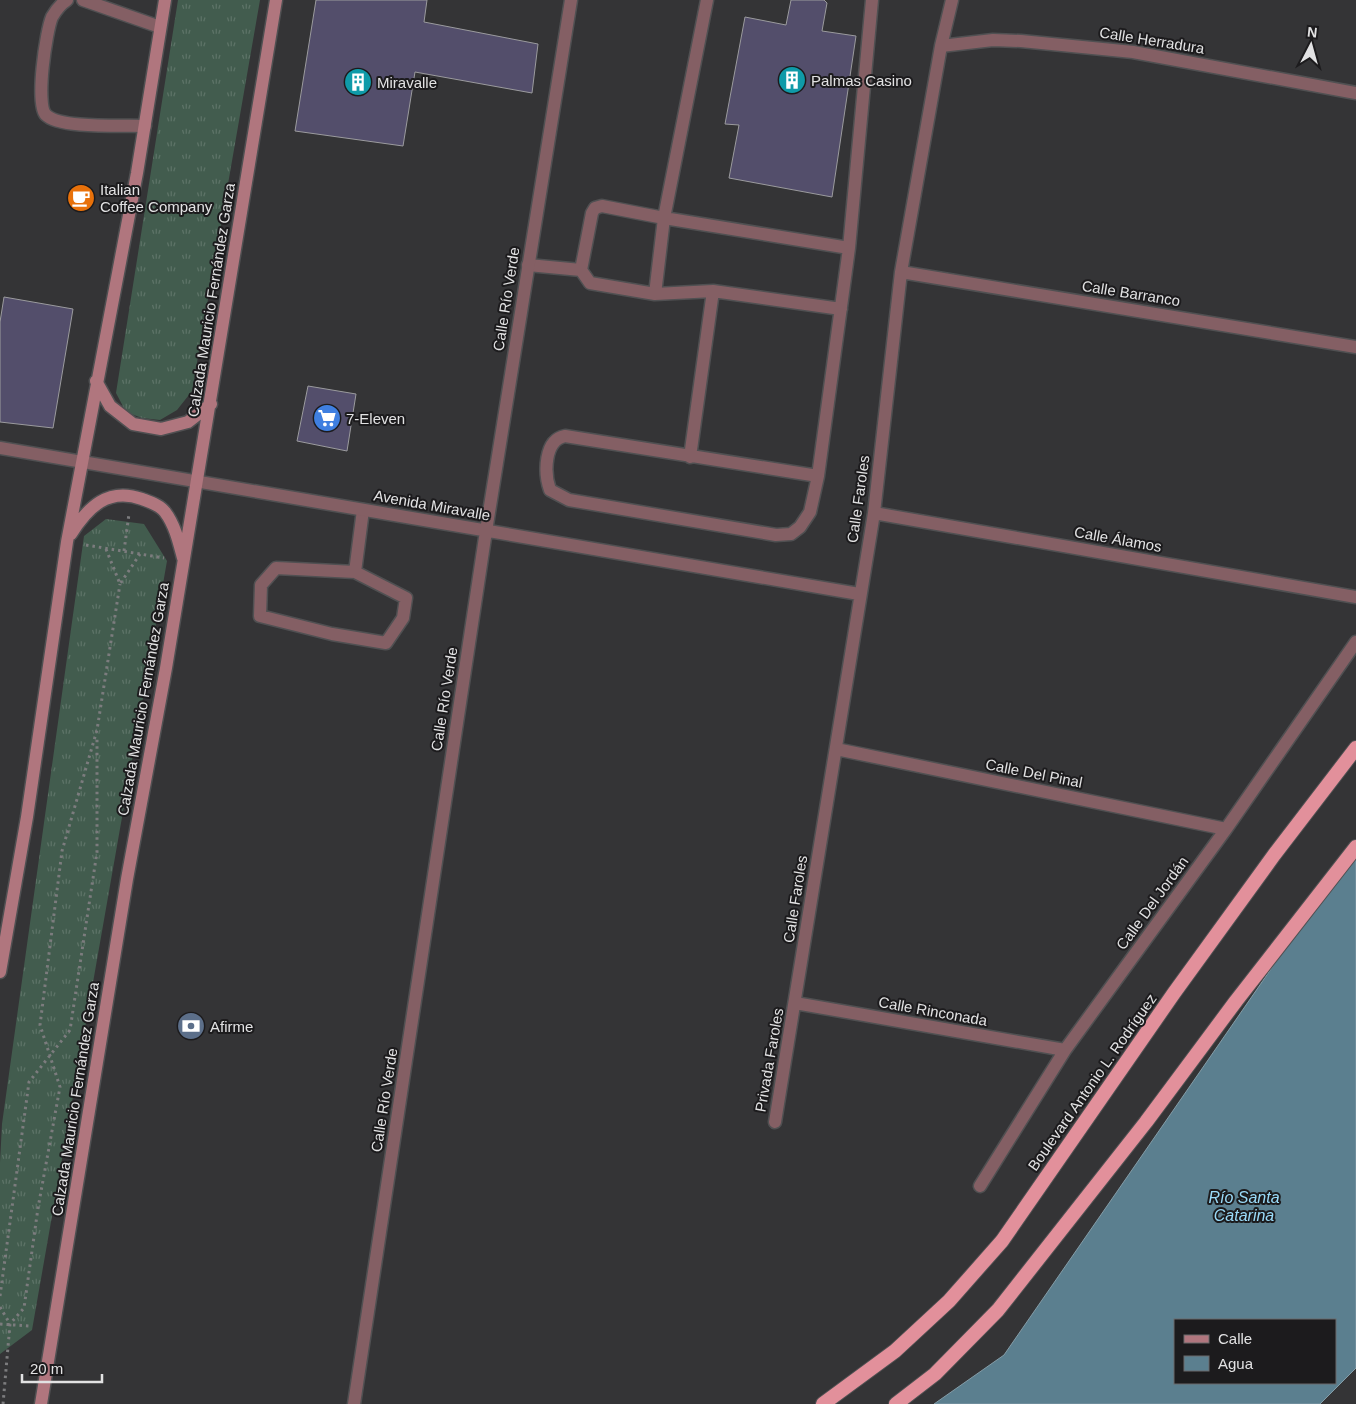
<svg xmlns="http://www.w3.org/2000/svg" width="1356" height="1404" font-family="Arial,sans-serif">
<style>
.grass{fill:url(#grass-tufts)}
.water{fill:#5b7f8f;stroke:#849da8;fill-rule:evenodd}
.building{fill:#534e6b;stroke:#9b9b9e}
.lines{fill:none;stroke-linecap:round;stroke-linejoin:round}
.service-casing{stroke:#505052;stroke-width:15}
.minor-casing{stroke:#505052;stroke-width:15}
.secondary-casing{stroke:#505052;stroke-width:15}
.trunk-casing{stroke:#505052;stroke-width:16}
.path{stroke:#7c7c7e;stroke-width:3;stroke-dasharray:2.5 4;stroke-linecap:butt}
.service{stroke:#845f64;stroke-width:12}
.minor{stroke:#845f64;stroke-width:12}
.secondary{stroke:#b0767e;stroke-width:12}
.trunk{stroke:#e2909b;stroke-width:14}
.labels{text-anchor:middle;dominant-baseline:central;stroke-width:4;stroke-linejoin:round;paint-order:stroke}
.street-label{font-size:15px;fill:#e2e2e3;stroke:#1c1b1d}
.poi-label{font-size:15px;fill:#e2e2e3;stroke:#1c1b1d;text-anchor:start}
.water-label{font-size:16px;font-style:italic;fill:#9adbf9;stroke:#1c1b1d}
</style>
<defs>
<pattern id="grass-tufts" width="24" height="20" patternUnits="userSpaceOnUse" patternTransform="scale(1.25)"><rect width="24" height="20" fill="#425c4e"/><path d="M3 7l-1-3M5 7V3M7 7l1-3M15 17l-1-3M17 17v-4M19 17l1-3" fill="none" stroke="#5d7367"/></pattern>
</defs>
<rect width="100%" height="100%" fill="#343436"/>
<!-- grass -->
<path class="grass" d="M178,0H260L192,391L177,410L160,420L142,418L126,412L116,393Z
M106,519L144,524L167,561L32,1330L0,1354V1163L2,1124L84,536Z"/>
<!-- water -->
<path class="water" d="M1356,846V1368L1320,1404H934L1004,1355ZM1175,1320H1335V1383H1175Z"/>
<!-- building -->
<path class="building" d="M316,0H427L424,22L538,44L532,93L415,72L403,146L295,131Z
M791,0H824L827,3L822,31L856,36L832,197L729,178L739,125L725,124L745,17L786,25Z
M4,297L73,309L53,428L0,422V322Z
M308,386L356,394L347,451L297,441Z"/>
<g class="lines">
<!-- service casing -->
<g class="service-casing">
<path id="service" d="M67,0C61,4 56,10 52,17C46,31 35,105 46,115C60,129 124,125 145,126
M83,0L160,27
M528,265L581,270
M655,294L664,218L707,0
M841,309L713,291L655,294L590,283L581,270L592,213L595,208L602,206L664,218L849,248
M690,457L713,291
M818,476L565,436C544,440 544,473 550,490L569,500L776,535L791,534L800,527L810,512L818,476L849,248L872,0
M355,572L406,598L403,618L386,643L332,634L260,616L261,585L276,568L355,572L363,510"/>
</g>
<!-- minor casing -->
<g class="minor-casing">
<path id="minor" d="M941,46L993,40L1021,41L1133,52L1356,93
M901,272L1356,347
M0,448L859,594
M874,513L1356,597
M836,749L1226,829
M795,1003L1065,1050
M775,1122L874,513L901,272L941,46L952,0
M980,1186L1065,1050L1226,829L1356,642
M354,1404L486,531L571,0"/>
</g>
<!-- secondary casing -->
<g class="secondary-casing">
<path id="secondary" d="M96,381L110,406L133,424L161,429L188,422L211,404
M71,534C88,507 108,487 142,499C150,502 160,505 165,512C175,525 179,543 183,558
M0,972L27,817L67,542L137,173L165,0
M41,1404L127,879L166,668L276,0"/>
</g>
<!-- trunk casing -->
<g class="trunk-casing">
<path id="trunk" d="M823,1404L895,1351L949,1301L1002,1241L1174,993L1274,855L1356,748
M896,1404L935,1374L998,1310L1146,1122L1236,1001L1356,847"/>
</g>
<!-- path -->
<path class="path" d="M86,545L164,558
M106,549L120,584L140,554
M124,551L129,514
M0,1296L29,1082L70,1030L97,852V736
M0,1307L10,1324
M0,1324L29,1326
M3,1404L10,1324L24,1308L38,1208L60,1087L40,1025L62,851L97,730L120,584"/>
<!-- service -->
<use href="#service" class="service"/>
<!-- minor -->
<use href="#minor" class="minor"/>
<!-- secondary -->
<use href="#secondary" class="secondary"/>
<!-- trunk -->
<use href="#trunk" class="trunk"/>
</g>
<!-- icons -->
<defs>
<g id="building-disc" transform="scale(1.4375)"><circle r="9.5" fill="#0f9aa8" stroke="#1c1b1d"/><path d="M-4-6H4V6H1V3H-1V6H-4ZM-2.5-4.3h1.7v1.8h-1.7ZM.8-4.3h1.7v1.8H.8ZM-2.5-1h1.7V.8h-1.7ZM.8-1h1.7V.8H.8Z" fill="#fff"/></g>
<g id="cafe-disc" transform="scale(1.4375)"><circle r="9.5" fill="#e8710a" stroke="#1c1b1d"/><path d="M-5.5-4.5H6V0H3Q3 3.5 0 3.5H-2.5Q-5.5 3.5-5.5 0ZM3-3.2v2h1.7v-2ZM-6 4.5H4V6H-6Z" fill="#fff"/></g>
<g id="supermarket-disc" transform="scale(1.4375)"><circle r="9.5" fill="#3f7fe0" stroke="#1c1b1d"/><path d="M-6-5.5h2.5l.6 2H6L4.5 2H-2.5L-4.4-4H-6ZM-1.5 3.2a1.3 1.3 0 1 0 .1 0ZM3 3.2a1.3 1.3 0 1 0 .1 0Z" fill="#fff"/></g>
<g id="bank-disc" transform="scale(1.4375)"><circle r="9.5" fill="#5c6f8a" stroke="#1c1b1d"/><path d="M-6-4H6V4H-6ZM0-2.3a2.3 2.3 0 1 0 0 4.6a2.3 2.3 0 1 0 0-4.6Z" fill="#fff"/></g>
</defs>
<g fill-rule="evenodd">
<use href="#building-disc" x="792" y="80"/>
<use href="#building-disc" x="358" y="82"/>
<use href="#cafe-disc" x="81" y="198"/>
<use href="#supermarket-disc" x="327" y="418"/>
<use href="#bank-disc" x="191" y="1026"/>
</g>
<g class="labels">
<!-- street labels -->
<g class="street-label">
<text transform="translate(1152 40) rotate(9)">Calle Herradura</text>
<text transform="translate(1131 293) rotate(9)">Calle Barranco</text>
<text transform="translate(506 299) rotate(-81)">Calle Río Verde</text>
<text transform="translate(211 300) rotate(-81)">Calzada Mauricio Fernández Garza</text>
<text transform="translate(858 499) rotate(-82)">Calle Faroles</text>
<text transform="translate(432 505) rotate(10)">Avenida Miravalle</text>
<text transform="translate(1118 539) rotate(10)">Calle Álamos</text>
<text transform="translate(143 699) rotate(-80)">Calzada Mauricio Fernández Garza</text>
<text transform="translate(444 699) rotate(-81)">Calle Río Verde</text>
<text transform="translate(1034 773) rotate(11)">Calle Del Pinal</text>
<text transform="translate(795 899) rotate(-81)">Calle Faroles</text>
<text transform="translate(1152 903) rotate(-54)">Calle Del Jordán</text>
<text transform="translate(933 1011) rotate(10)">Calle Rinconada</text>
<text transform="translate(769 1060) rotate(-80)">Privada Faroles</text>
<text transform="translate(1092 1082) rotate(-55)">Boulevard Antonio L. Rodríguez</text>
<text transform="translate(75 1099) rotate(-81)">Calzada Mauricio Fernández Garza</text>
<text transform="translate(384 1100) rotate(-81)">Calle Río Verde</text>
</g>
<!-- poi labels -->
<g class="poi-label">
<text x="811" y="80">Palmas Casino</text>
<text x="377" y="82">Miravalle</text>
<text x="100" y="189">Italian<tspan x="100" dy="17">Coffee Company</tspan></text>
<text x="346" y="418">7-Eleven</text>
<text x="210" y="1026">Afirme</text>
</g>
<!-- water labels -->
<g class="water-label">
<text x="1244" y="1197">Río Santa<tspan x="1244" dy="18">Catarina</tspan></text>
</g>
</g>
<!-- legend -->
<rect x="1174" y="1319" width="162" height="65" fill="#1c1b1d" stroke="#6b6b6c"/>
<rect x="1184" y="1335" width="25" height="8" fill="#b0767e" stroke="#6b6b6c"/>
<text x="1218" y="1344" font-size="15" fill="#e2e2e3">Calle</text>
<rect x="1184" y="1356" width="25" height="15" fill="#5b7f8f" stroke="#6b6b6c"/>
<text x="1218" y="1369" font-size="15" fill="#e2e2e3">Agua</text>
<!-- north arrow -->
<g transform="translate(1311 45) rotate(6)" stroke="#1c1b1d" stroke-width="4" paint-order="stroke">
<path d="M0-4L9 19L0 12L-9 19Z" fill="#e2e2e3"/>
<text y="-8" font-size="14" font-weight="bold" text-anchor="middle" fill="#e2e2e3">N</text>
</g>
<!-- scale -->
<path d="M22 1374v8h80v-8" fill="none" stroke="#e2e2e3" stroke-width="2.5"/>
<text x="30" y="1374" font-size="15" fill="#e2e2e3" stroke="#1c1b1d" stroke-width="4" paint-order="stroke">20 m</text>
</svg>
